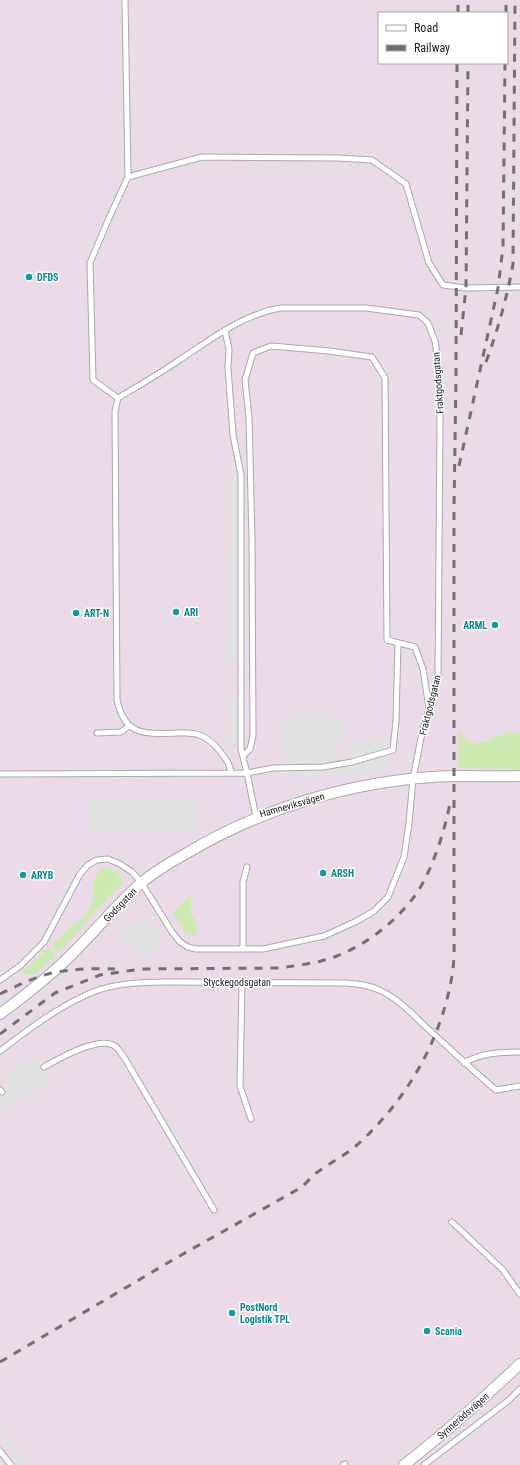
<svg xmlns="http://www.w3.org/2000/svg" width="520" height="1465" font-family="'Roboto Condensed',sans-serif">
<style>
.industrial{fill:#ebdbe8;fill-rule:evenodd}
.grass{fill:#cdebb0}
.parking{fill:#e2e2e2}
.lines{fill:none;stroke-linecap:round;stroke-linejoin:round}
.service-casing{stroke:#a9a9a9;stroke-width:7}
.minor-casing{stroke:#a9a9a9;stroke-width:12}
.service{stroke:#fff;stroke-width:5}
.minor{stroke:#fff;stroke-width:10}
.rail{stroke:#707070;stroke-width:3;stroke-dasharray:8 8;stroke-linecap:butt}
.culture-dot{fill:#0f9aa8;stroke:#fff;stroke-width:1.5}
.labels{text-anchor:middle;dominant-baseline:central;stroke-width:3;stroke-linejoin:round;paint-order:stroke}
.culture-label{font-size:10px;font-weight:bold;fill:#0d838f;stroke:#fff;text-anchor:start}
.street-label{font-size:10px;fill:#222;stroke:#fff}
</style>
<rect width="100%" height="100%" fill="#f2efe9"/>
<!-- industrial -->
<path class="industrial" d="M0,0H520V1465H0ZM379,13H507V63H379Z"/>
<!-- grass -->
<path class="grass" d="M459,731L461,732L467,741C485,747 489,738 504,734C509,732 515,733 520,733V769L461,768L458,766Z
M103,868H107L117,871L122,883C100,905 81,930 59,952L54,949L53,944L86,914C88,910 91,907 92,902C96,889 90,878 103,868Z
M191,896V916H194V922L196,925L197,937L186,934L172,912Z
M49,948L52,950L55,957L35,974L24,975L23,971Z"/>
<!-- parking -->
<path class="parking" d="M237,473L236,660L228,663V476Z
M227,694L236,699L237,739L233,746L223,742L227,738Z
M284,715H331V720H344V746H336L335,756L337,757L340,758L349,755L347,747L383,736L385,745L388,768L337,780L335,772L328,776L283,775Z
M195,799V831H89L88,800Z
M143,917L163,942L141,960L120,935Z
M36,1055L52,1082L0,1112V1087L6,1084L1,1075Z
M5,1433L27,1465H19L0,1437Z"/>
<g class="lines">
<!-- service casing -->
<g class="service-casing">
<path id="service" d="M128,177L202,157L338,158L372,160L406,184L429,263L443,285L466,288L520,287
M225,331L229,349L228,368L233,435L241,475V749L247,773L273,768L323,767L352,762L393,750L396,720L398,643
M118,398L115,411L117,700C125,737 146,734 178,733C185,733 193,732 199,735C206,737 214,744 219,750C225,758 230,763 231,773
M118,398L93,380L90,263L109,218L128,177L125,0
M97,733L121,732L129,726
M243,756L250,749L253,736L252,540L249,417L245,380L253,353L271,346L329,351L372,357L385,378L387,640L415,647L423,669L429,708
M0,774L247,773L256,817
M243,949V882L247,867
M0,980L20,966L44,942L80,874L88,865L97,860L108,859L120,864L132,872L141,882L172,932L180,942L188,947L196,949H263L324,936L357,921L374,911L388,897L404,857L409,823L413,779L422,733L438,678L440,419L439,369L435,341L428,323L419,315L366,308H281C243,314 210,340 178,361C159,374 138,386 118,398
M242,982L240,1086L251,1119
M0,1051C29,1029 59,1006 93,992C116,983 142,982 166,982L346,983C358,984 369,985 379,990C398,998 413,1015 427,1028C450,1049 472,1070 496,1090L520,1086
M464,1063C480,1053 501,1052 520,1052
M44,1067C58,1059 101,1034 116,1047C119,1049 121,1054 124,1057L214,1210
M0,1090L2,1092
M452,1222L503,1270L520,1294
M0,1451L11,1465
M343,1465L345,1464
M424,1465L509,1400L520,1389"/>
</g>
<!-- minor casing -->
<g class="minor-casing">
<path id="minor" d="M0,1014C27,994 53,974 76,950C98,928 118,903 141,883C155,871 171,862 187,853C261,809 346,783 432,777C461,775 491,777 520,776
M404,1465C445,1433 483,1399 520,1364"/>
</g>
<!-- service -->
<use href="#service" class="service"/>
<!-- minor -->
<use href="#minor" class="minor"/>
<!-- rail -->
<path class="rail" d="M458,13V0
M468,13V0
M506,13V0
M461,335L466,288L468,63
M486,362C498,329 507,298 513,264L515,0
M459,466L498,288L503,247L505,63
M0,994C17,986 34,977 52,973C72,969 94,968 115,969
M0,1034L55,993L100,975L141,969L280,968C299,965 319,963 337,956C367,944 394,923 414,897C431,874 445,831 450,803
M0,1362L176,1258L302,1187C307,1182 313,1175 319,1171C332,1162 345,1155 357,1145C406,1101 441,1041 452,976C455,959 454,940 454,922V509L456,377L457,63"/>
</g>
<!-- markers -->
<g class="culture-dot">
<circle cx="29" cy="277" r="4"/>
<circle cx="176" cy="612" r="4"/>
<circle cx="76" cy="613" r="4"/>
<circle cx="495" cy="625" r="4"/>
<circle cx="323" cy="873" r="4"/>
<circle cx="23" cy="875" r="4"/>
<circle cx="232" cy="1313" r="4"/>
<circle cx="427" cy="1331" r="4"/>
</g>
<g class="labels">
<!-- culture labels -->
<g class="culture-label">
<text x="37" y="277">DFDS</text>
<text x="184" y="612">ARI</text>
<text x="84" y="613">ART-N</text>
<text x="487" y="625" text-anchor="end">ARML</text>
<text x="331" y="873">ARSH</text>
<text x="31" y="875">ARYB</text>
<text x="240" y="1307">PostNord<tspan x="240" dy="12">Logistik TPL</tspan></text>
<text x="435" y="1331">Scania</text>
</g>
<!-- street labels -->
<g class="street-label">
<text transform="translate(438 383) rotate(-94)">Fraktgodsgatan</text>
<text transform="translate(430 705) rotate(-76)">Fraktgodsgatan</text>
<text transform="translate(292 805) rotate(-16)">Hamneviksvägen</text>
<text transform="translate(120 905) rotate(-46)">Godsgatan</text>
<text x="237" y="982">Styckegodsgatan</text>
<text transform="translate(463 1416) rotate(-41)">Synnerödsvägen</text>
</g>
</g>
<!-- legend -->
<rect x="378" y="12" width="130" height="52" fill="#ffffff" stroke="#a7a7a7"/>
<rect x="386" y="25" width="20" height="6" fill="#ffffff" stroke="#a7a7a7"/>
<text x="414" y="32" font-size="12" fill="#222222">Road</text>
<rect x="386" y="45" width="20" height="6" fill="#707070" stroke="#a7a7a7"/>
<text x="414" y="52" font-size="12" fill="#222222">Railway</text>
</svg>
